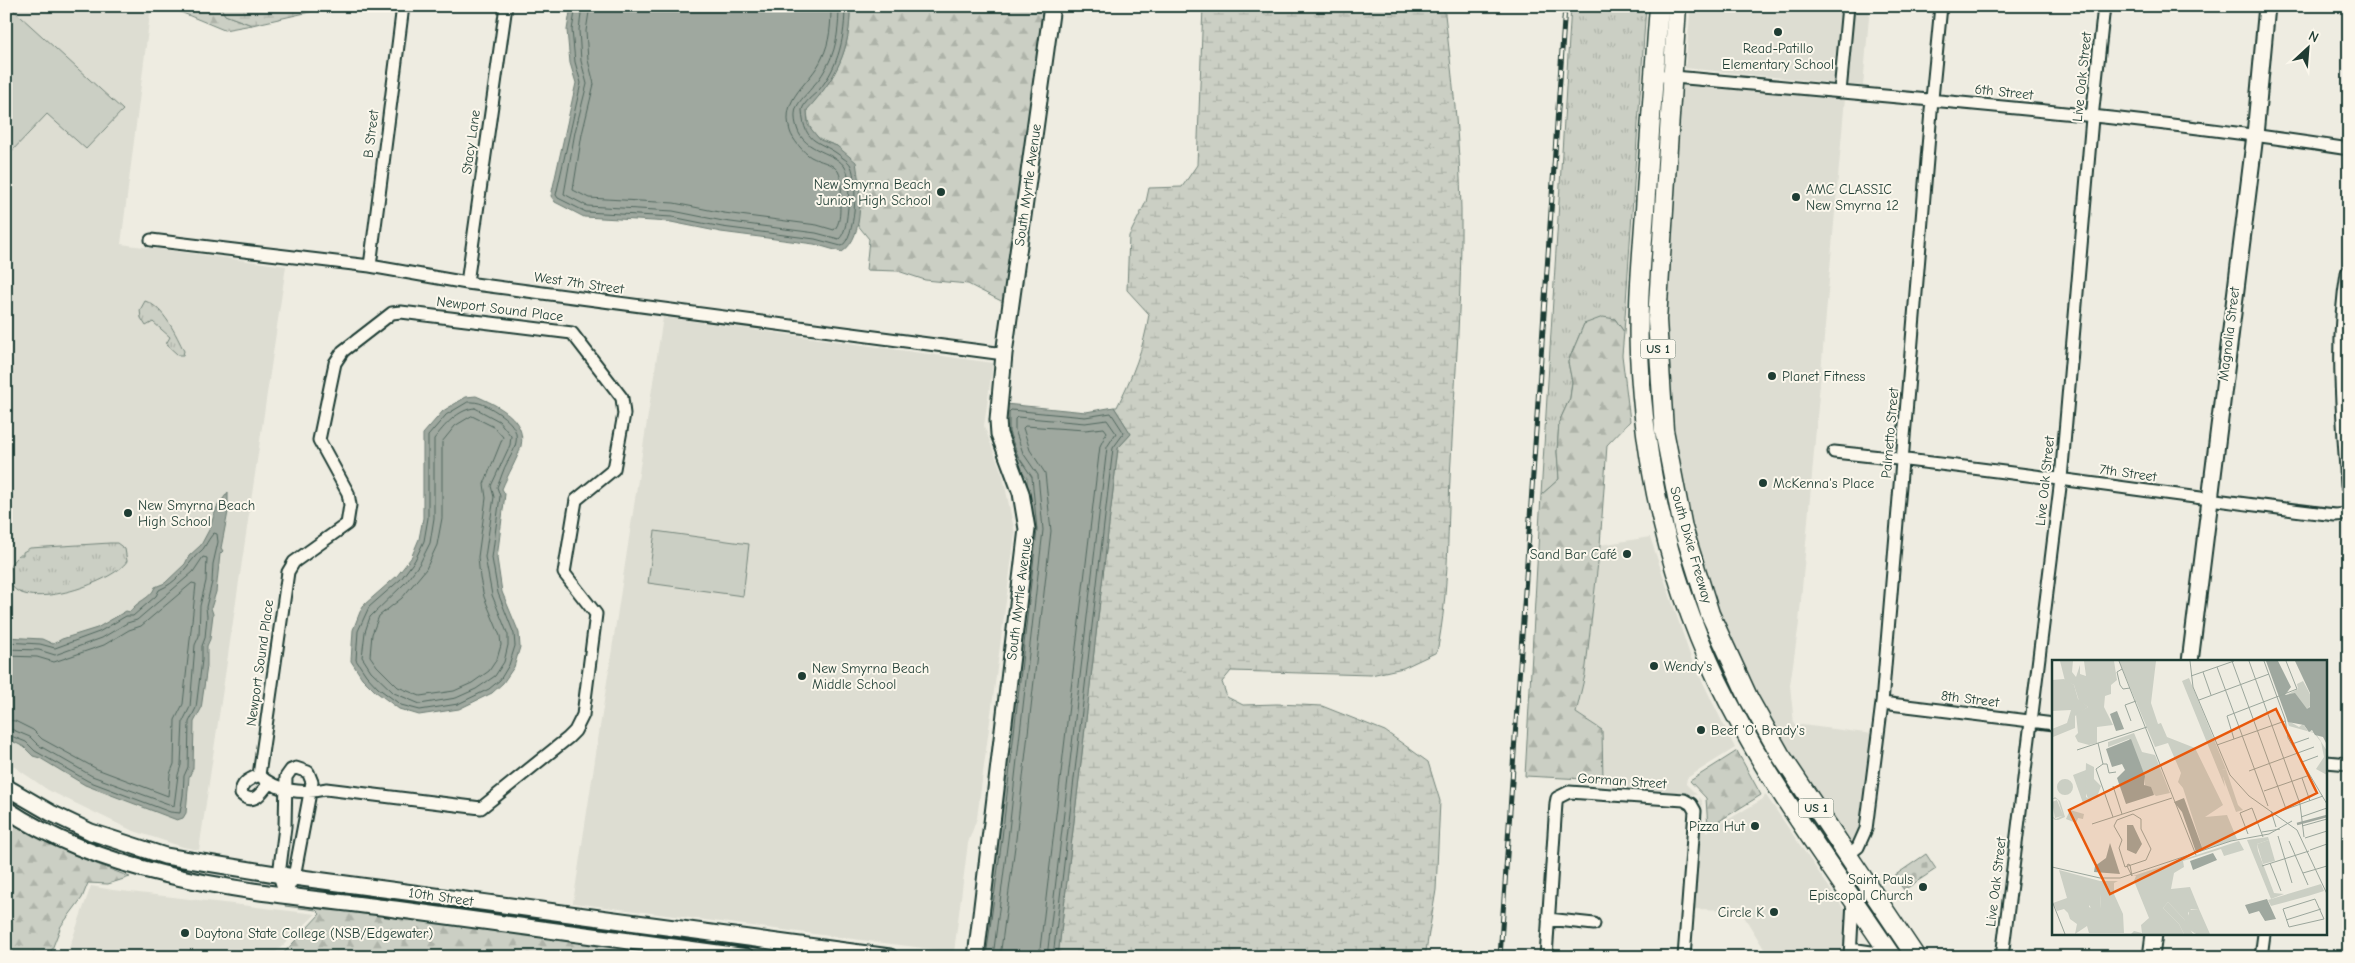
<svg xmlns="http://www.w3.org/2000/svg" width="2355" height="963" font-family="'Comic Neue',sans-serif">
<style>
.built{fill:#ddddd2}
.grass{fill:url(#grass-tufts);stroke:#75867c}
.forest{fill:url(#forest-firs);stroke:#75867c}
.wetland{fill:url(#wetland-marsh);stroke:#75867c}
.cemetery{fill:url(#cemetery-stones);stroke:#75867c}
.pitch{fill:#cbcfc4;stroke:#75867c}
.water{fill:#9fa89f;stroke:#6c7d74}
.lines{fill:none;stroke-linecap:round;stroke-linejoin:round}
.shore{stroke:#52685f;stroke-width:1}
.street-casing{stroke:#1f3d34;stroke-width:15}
.secondary-casing{stroke:#1f3d34;stroke-width:19}
.primary-casing{stroke:#1f3d34;stroke-width:21}
.street{stroke:#fbf7ec;stroke-width:11}
.secondary{stroke:#fbf7ec;stroke-width:15}
.primary{stroke:#fbf7ec;stroke-width:18}
.rail-casing{stroke:#1f3d34;stroke-width:5}
.rail{stroke:#fbf7ec;stroke-width:3;stroke-dasharray:9;stroke-linecap:butt}
.poi-dot{fill:#1f3d34;stroke:#fbf7ec;stroke-width:2}
.labels{text-anchor:middle;dominant-baseline:central;stroke-width:4;stroke-linejoin:round;paint-order:stroke}
.shield{fill:#fbf7ec;stroke:#61756b;stroke-width:1}
.shield-label{font-size:12px;font-weight:bold;fill:#1f3d34}
.poi-label{font-size:14px;fill:#1f3d34;stroke:#fbf7ec;text-anchor:start}
.street-label{font-size:14px;fill:#1f3d34;stroke:#fbf7ec}
.inset-river{fill:none;stroke:#9fa89f;stroke-width:2.5}
.inset-road{fill:none;stroke:#9ba69c;stroke-width:1}
.view{fill:#e8590c;fill-opacity:0.15;stroke:#e8590c;stroke-width:2.5}
.inset-edge{fill:none;stroke:#1f3d34;stroke-width:2.5}
</style>
<defs>
<pattern id="grass-tufts" width="24" height="20" patternUnits="userSpaceOnUse" patternTransform="scale(1.25)"><rect width="24" height="20" fill="#cbcfc4"/><path d="M3 7l-1-3M5 7V3M7 7l1-3M15 17l-1-3M17 17v-4M19 17l1-3" fill="none" stroke="#aeb3a9"/></pattern>
<pattern id="forest-firs" width="22" height="20" patternUnits="userSpaceOnUse" patternTransform="scale(1.25)"><rect width="22" height="20" fill="#cbcfc4"/><path d="M5 1l3.5 6h-7zM16 11l3.5 6h-7z" fill="#aeb3a9"/></pattern>
<pattern id="wetland-marsh" width="20" height="14" patternUnits="userSpaceOnUse" patternTransform="scale(1.25)"><rect width="20" height="14" fill="#cbcfc4"/><path d="M1 5h8M5 5V1M11 12h8M15 12V8" fill="none" stroke="#aeb3a9"/></pattern>
<pattern id="cemetery-stones" width="16" height="16" patternUnits="userSpaceOnUse" patternTransform="scale(1.25)"><rect width="16" height="16" fill="#cbcfc4"/><path d="M2 7V4a2 2 0 0 1 4 0v3zM10 15v-3a2 2 0 0 1 4 0v3z" fill="#aeb3a9"/></pattern>
</defs>
<rect width="100%" height="100%" fill="#eeece1"/>
<filter id="ink" filterUnits="userSpaceOnUse"><feTurbulence type="fractalNoise" baseFrequency=".02" numOctaves="2"/><feDisplacementMap in="SourceGraphic" scale="10" xChannelSelector="R" yChannelSelector="G"/><feConvolveMatrix kernelMatrix="1 2 1 2 8 2 1 2 1" color-interpolation-filters="sRGB"/></filter>
<g filter="url(#ink)">
<!-- built -->
<path class="built" d="M6,6H151L121,244L286,266L199,850L183,847L131,830L48,790L6,761Z
M1691,6H1870L1863,86L1685,68Z
M1677,83L1845,98L1799,623L1790,685L1794,724L1873,734L1861,829L1859,837L1851,847L1755,699L1708,587L1687,511L1671,432L1664,332Z
M663,317L993,363L984,426L1003,476L1015,534L977,818L968,843L954,952L573,903Z
M1650,537L1691,658L1735,748L1687,778L1686,784L1697,795L1603,784L1602,730L1576,713L1585,675L1600,545Z
M1765,794L1848,915L1845,957L1766,952L1740,910L1693,909L1699,797L1702,800L1703,828L1707,832L1763,799Z
M91,886L113,890L316,914L276,952L275,957H66Z"/>
<!-- grass -->
<path class="grass" d="M1571,6H1646L1624,332L1615,319L1584,324L1568,362L1572,381L1570,398L1559,422L1557,452L1559,479L1541,495Z
M145,301C164,307 176,335 184,351L183,355H178L166,344L170,337L153,322L146,326L141,318L140,310Z
M110,543H117L125,549L127,561C114,583 16,616 9,579C7,569 12,561 19,555H23V552L30,548Z"/>
<!-- forest -->
<path class="forest" d="M166,6H220L225,15L252,25L224,30Z
M850,6H1043L1005,303L968,284L925,280L898,271L866,270L869,239L857,224L860,186L837,146C816,139 808,133 807,109C836,79 851,49 850,6Z
M1603,317L1615,319L1624,332L1622,355L1630,421L1607,445L1600,545L1585,675L1576,713L1602,730L1603,780L1525,776L1541,495L1559,479L1557,452L1559,422L1570,398L1572,382L1568,362L1584,324Z
M1737,751L1761,795L1708,828L1706,798L1690,781Z
M6,820L81,858L130,877L108,884L88,883L82,898L61,926L49,957H6Z
M296,883L849,957H787L293,890Z
M287,901L706,957H280L320,914L316,910L285,906Z"/>
<!-- wetland -->
<path class="wetland" d="M220,6H316L314,11L252,25L225,15Z
M1203,6H1444C1452,74 1460,142 1461,210C1462,293 1455,377 1451,460C1447,524 1450,589 1437,652L1403,668L1371,675L1231,671L1222,682L1227,697L1243,705L1277,704L1322,706L1385,731L1428,762L1440,801L1436,890L1425,957H1058L1118,448L1131,434L1114,407H1117C1132,377 1144,348 1149,314L1127,290L1129,236L1146,202L1149,188L1182,187L1197,165Z"/>
<!-- cemetery -->
<path class="cemetery" d="M1926,854L1936,869L1904,890L1894,876Z"/>
<!-- pitch -->
<path class="pitch" d="M6,6H9L123,110L86,149L47,114L10,153L6,149Z
M655,531L749,544L743,596L648,583Z"/>
<!-- water -->
<path class="water" d="M571,6H850C851,50 836,78 807,110L808,125L820,140L837,146L856,162C860,187 866,236 842,252L814,244L721,232L671,222L584,217L555,202L551,196L576,83L570,63L567,30Z
M476,396C497,405 527,419 521,446C518,458 507,476 502,489L505,494L497,558L502,592L519,633L520,647L514,667L503,683L492,693L459,709L419,715L399,709L375,691L362,678L351,661L353,630L360,612L365,604L397,576L411,558L419,539L423,518V434L443,411L466,397Z
M1005,404L1086,412L1114,407L1131,434L1118,448L1058,957H981L1028,507L1027,478L1013,458L1004,432Z
M228,492V512L221,548L223,551L220,554L216,592L211,608L213,614L210,639L207,646V666L201,709L194,722L193,768L189,777L186,813L183,818L177,820L85,785L40,758L33,756L24,747L6,738V637L42,639L53,644L62,639L97,628L126,611L130,612C136,601 151,599 155,587L165,583L185,564L189,556L201,545L209,530L217,507Z"/>
<g class="lines">
<!-- shore -->
<path class="shore" d="M576,6L572,30L575,62L581,83L556,195L558,198L586,212L672,217L722,227L815,239L841,246C856,239 858,181 851,166C850,163 846,160 843,158C821,139 804,147 802,110C804,102 813,96 819,90C839,66 845,36 845,6
M582,6L579,30L581,61L587,84L575,132L564,194L587,206L673,211L723,221L816,233L839,239C846,233 847,217 848,207C848,196 851,179 846,169C837,151 804,153 797,128C790,105 802,101 814,85C820,79 825,70 829,62C837,46 839,25 839,6
M590,6L586,31L588,60L594,84L582,134L573,190L589,198L674,203L724,213L817,225L834,230C840,224 840,214 840,205C841,196 843,180 838,171C831,162 820,162 811,157C804,153 792,139 790,131C780,97 810,85 822,58C830,42 831,24 831,6
M468,402C479,401 488,406 497,412C520,427 521,439 508,461C503,469 501,479 497,487L500,496L492,558L498,593L514,634L515,646L509,665L500,680L489,689L458,704L420,710L401,705L378,688L366,675L356,660L358,631L369,607L401,579L415,560L424,541L428,518V436L446,415Z
M475,408L499,421L511,436L510,445L491,486L494,497L485,557L492,595L508,635V645L504,662L495,676L476,689L456,698L420,704L394,693L371,671L362,657L365,632L370,617L405,583L420,563L430,543L434,518V439C444,426 458,409 475,408Z
M472,416L494,427L503,437L484,484L486,498L478,557L480,578L484,597L500,636L501,645L497,659L489,671L472,683L454,691L420,696L398,687L377,666L370,656L372,634L379,616L402,598L426,569L437,545L442,518V442L455,426Z
M6,642L40,644L55,648L99,632L126,616H133L156,596L159,590C177,582 182,572 194,558C197,553 203,551 205,546C208,541 210,537 214,533L217,534L218,542L213,564L212,582L206,607L207,616L205,638L202,646V660L196,708L189,722L188,767L184,776L183,795L180,813L170,812L88,781L35,751L26,742L6,734
M6,649L39,650L55,655L102,638L127,623L137,620L193,572L203,557L207,558L206,581L200,606L199,636L195,645L190,707L183,721L181,765L178,775L174,806L92,776L38,745L30,737L6,727
M6,656L37,657L54,662L104,645L129,630L141,626L192,583L196,584L183,704L175,720L174,764L170,774L168,796L97,769L42,739L33,730L15,721L6,720
M986,957L1002,838L1037,530L1032,477L1018,456L1009,432V412L1011,410L1085,417L1111,413L1124,433L1113,448L1053,957
M993,957L1008,839L1043,530L1038,475L1023,453L1015,430V419L1017,417L1085,423L1107,420L1116,433L1107,447L1047,957
M1000,957L1016,839L1051,531L1045,473L1030,450L1023,428L1025,426L1085,430L1104,428L1107,432L1100,446L1039,957"/>
<!-- street casing -->
<g class="street-casing">
<path id="street" d="M1654,75C1886,97 2119,113 2349,149
M1840,92L1848,6
M151,240L370,266L467,283L1004,354
M370,266L403,6
M467,283L506,6
M401,312L572,333L622,398L624,414L614,469L576,500L564,573L596,614L583,715L575,731L568,738L481,808L326,789C303,794 277,792 259,775L288,572L294,562L347,524L350,505L348,493L319,440L335,363L343,351L392,313Z
M1834,452C2001,469 2168,495 2335,515L2349,514
M1882,703L2054,724
M2326,762L2349,764
M296,768L308,772L312,782L294,877L285,894L279,875L285,827L286,777L291,770Z
M259,775C250,779 241,782 241,794C254,806 261,793 269,783
M1848,855L1858,847L1866,829L1882,703L1932,99L1941,6
M1548,919L1594,924
M1851,949L1891,955
M1546,957L1556,803L1557,798L1569,792L1684,800L1691,804L1695,811L1684,957
M1850,957L1853,900
M2002,957L2061,479L2092,118L2104,6
M2261,957L2264,934"/>
</g>
<!-- secondary casing -->
<g class="secondary-casing">
<path id="secondary" d="M2349,273C2337,343 2345,416 2349,486
M2190,662L2255,135L2267,6
M6,787L51,813L91,832L165,856L294,877L890,957
M6,809C118,884 266,892 395,909C513,925 630,941 747,957
M976,957L1027,529L1021,493L999,434L998,420L1004,354L1052,6
M2151,957L2154,934"/>
</g>
<!-- primary casing -->
<g class="primary-casing">
<path id="primary" d="M1659,6C1654,74 1649,142 1645,210C1642,257 1637,305 1639,352C1644,466 1669,578 1718,681C1765,779 1832,867 1892,957
M1677,6L1657,320L1664,430L1683,528L1710,614L1749,699L1780,754L1916,957"/>
</g>
<!-- street -->
<use href="#street" class="street"/>
<!-- secondary -->
<use href="#secondary" class="secondary"/>
<!-- primary -->
<use href="#primary" class="primary"/>
<!-- rail casing -->
<g class="rail-casing">
<path id="rail" d="M1500,957L1565,6"/>
</g>
<!-- rail -->
<use href="#rail" class="rail"/>
</g>
</g>
<!-- markers -->
<g class="poi-dot">
<circle cx="1778" cy="32" r="5"/>
<circle cx="941" cy="192" r="5"/>
<circle cx="1796" cy="197" r="5"/>
<circle cx="1772" cy="376" r="5"/>
<circle cx="1763" cy="483" r="5"/>
<circle cx="128" cy="513" r="5"/>
<circle cx="1627" cy="554" r="5"/>
<circle cx="1654" cy="666" r="5"/>
<circle cx="802" cy="676" r="5"/>
<circle cx="1701" cy="730" r="5"/>
<circle cx="1755" cy="826" r="5"/>
<circle cx="1923" cy="887" r="5"/>
<circle cx="1774" cy="912" r="5"/>
<circle cx="185" cy="933" r="5"/>
</g>
<g class="labels">
<!-- shield labels -->
<g class="shield">
<rect x="1640.5" y="339.5" width="35" height="19" rx="4"/>
<rect x="1798.5" y="798.5" width="35" height="19" rx="4"/>
</g>
<g class="shield-label">
<text x="1658" y="349">US 1</text>
<text x="1816" y="808">US 1</text>
</g>
<!-- poi labels -->
<g class="poi-label">
<text x="1778" y="48" text-anchor="middle">Read-Patillo<tspan x="1778" dy="16">Elementary School</tspan></text>
<text x="931" y="184" text-anchor="end">New Smyrna Beach<tspan x="931" dy="16">Junior High School</tspan></text>
<text x="1806" y="189">AMC CLASSIC<tspan x="1806" dy="16">New Smyrna 12</tspan></text>
<text x="1782" y="376">Planet Fitness</text>
<text x="1773" y="483">McKenna's Place</text>
<text x="138" y="505">New Smyrna Beach<tspan x="138" dy="16">High School</tspan></text>
<text x="1617" y="554" text-anchor="end">Sand Bar Café</text>
<text x="1664" y="666">Wendy's</text>
<text x="812" y="668">New Smyrna Beach<tspan x="812" dy="16">Middle School</tspan></text>
<text x="1711" y="730">Beef 'O' Brady's</text>
<text x="1745" y="826" text-anchor="end">Pizza Hut</text>
<text x="1913" y="879" text-anchor="end">Saint Pauls<tspan x="1913" dy="16">Episcopal Church</tspan></text>
<text x="1764" y="912" text-anchor="end">Circle K</text>
<text x="195" y="933">Daytona State College (NSB/Edgewater)</text>
</g>
<!-- street labels -->
<g class="street-label">
<text transform="translate(2082 77) rotate(-84)">Live Oak Street</text>
<text transform="translate(2004 92) rotate(6)">6th Street</text>
<text transform="translate(371 134) rotate(-83)">B Street</text>
<text transform="translate(471 142) rotate(-82)">Stacy Lane</text>
<text transform="translate(1028 185) rotate(-82)">South Myrtle Avenue</text>
<text transform="translate(579 283) rotate(8)">West 7th Street</text>
<text transform="translate(500 309) rotate(7)">Newport Sound Place</text>
<text transform="translate(2229 334) rotate(-83)">Magnolia Street</text>
<text transform="translate(1890 433) rotate(-85)">Palmetto Street</text>
<text transform="translate(2128 473) rotate(8)">7th Street</text>
<text transform="translate(2045 481) rotate(-84)">Live Oak Street</text>
<text transform="translate(1691 545) rotate(74)">South Dixie Freeway</text>
<text transform="translate(1019 599) rotate(-83)">South Myrtle Avenue</text>
<text transform="translate(260 663) rotate(-82)">Newport Sound Place</text>
<text transform="translate(1970 699) rotate(7)">8th Street</text>
<text transform="translate(1622 781) rotate(4)">Gorman Street</text>
<text transform="translate(1996 882) rotate(-83)">Live Oak Street</text>
<text transform="translate(441 897) rotate(8)">10th Street</text>
</g>
</g>
<!-- overview -->
<g transform="translate(2052 660)">
<rect width="275" height="275" fill="#eeece1"/>
<path d="M137,18L174,109L170,110L173,127L130,21ZM217,180L223,201L211,204L205,184ZM49,234H62L71,254L72,273H37L36,247L48,249ZM147,249L158,274H144L137,261V250Z" fill="#cbcfc4"/>
<path d="M12,19L22,25L26,39L36,47L23,56V68L1,77L0,69L15,63L19,50L0,51V20ZM82,73L90,92L103,95L118,133L104,136L93,126V116L77,79L56,87V82ZM174,109L186,145L191,150L184,152L170,114V110ZM34,110V137L40,141L31,143L21,115ZM216,177L217,180L205,184L206,191L222,233L232,234L219,239L195,180ZM187,181L192,190L172,196L169,189L131,201L132,207L122,213L119,229L138,227L147,249H139L136,253L144,274L135,268L132,259L116,242L111,248L127,264L132,274H79L82,271L90,273L89,265L97,258L82,221L84,216H81ZM7,210L48,221H66L62,223V234H49L48,249L42,252L37,245V273L35,266L23,274L25,264L18,259L16,253L12,249L5,251L1,243L15,238Z" fill="#cbcfc4"/>
<path d="M8,1H21L20,12L24,17L28,5V14L34,16L32,1H62L65,20L59,25V34L53,36L52,47L61,65L45,67V83L37,85L26,82L23,76L26,73L24,54L36,47L27,41L22,25L13,21ZM67,1H104L99,43L106,64L109,63L115,77L143,88L171,145L153,157L175,155L185,179L151,190L131,128L126,122L129,113L116,83L103,87ZM235,60L247,67L251,64L256,71L263,72L275,91V115L264,109L272,97L269,82L262,73L237,66ZM34,103L42,107V119L49,126L45,137L37,141L33,131ZM116,242L132,259L141,274H132L127,264L111,248Z" fill="#cbcfc4"/>
<path d="M251,21L258,34V46L255,50L236,34L246,29L245,24ZM269,224L272,231L256,236L219,246L216,240Z" fill="#cbcfc4"/>
<path d="M5 127a8 8 0 1 1 16 0a8 8 0 1 1-16 0ZM3,137L8,141L13,157L6,160H3L0,157V153L1,157L4,159L10,156L3,158L0,142L5,140L11,155L6,140L4,139H0ZM18,150L32,154L31,159L26,158L24,163L14,159Z" fill="#cbcfc4"/>
<path d="M214,1H226L239,27L233,35L243,33L255,49L258,47V33L243,1H275V85L271,77L263,75L260,70L257,72L252,65L236,62ZM65,51L72,69L64,71L58,54ZM79,79L93,116L92,125L99,127L102,135L74,144L65,118L73,110L70,104L60,107L54,89ZM132,138L151,190L144,192L130,152L122,142ZM75,165H81L90,184L84,194L75,190ZM58,183L68,214L42,212L43,206L54,198ZM161,193L165,200L141,210L138,201ZM215,239L224,259L213,261L207,251L197,254L193,245Z" fill="#9fa89f"/>
<path class="inset-river" d="M245,164L275,156"/>
<path class="inset-road" d="M67,1L144,195M138,1L141,27L178,115L197,136L245,170L275,234M180,1L234,149M197,1L248,144L252,177M212,1L233,59L236,78L275,144M165,7L216,146M70,9L65,12L68,25L71,29L78,28M151,12L159,35M139,16L182,1M147,40L217,14M79,61L73,45L84,41M182,79L175,56L245,29L234,1M46,83L51,104H55L57,113L64,112M240,84L257,78M165,85L233,61M25,90L95,67M250,102L266,96M51,104L44,109L61,157M197,111L262,87M250,118L258,141M61,126L70,154M212,131L258,115M219,151L224,167M226,152L271,136M81,154L89,159V169L99,189L94,200L73,207L67,188L70,180L62,166L65,160ZM249,157L275,148M40,164L120,138M250,166L275,159M210,172L228,169M196,174L188,153L200,148L211,177M226,176L240,223M253,178L275,171M237,181L256,225M258,190L275,184M218,203L229,231M76,204L78,205L80,216L75,206ZM210,206L257,191M0,207L48,218H68L179,181L217,174L240,161M251,213L275,206M263,239L272,259L237,267L231,249ZM0,241L13,274M234,260L269,249"/>
<path class="view" d="M224,49L265,133L58,234L17,150Z"/>
<rect width="275" height="275" class="inset-edge"/>
</g>
<!-- margin -->
<rect width="2355" height="963" fill="none" stroke="#fbf7ec" stroke-width="25"/>
<rect x="12" y="12" width="2330" height="938" fill="none" stroke="#1f3d34" stroke-width="2" filter="url(#ink)"/>
<!-- north arrow -->
<g transform="translate(2308 48) rotate(26)" stroke="#fbf7ec" stroke-width="4" paint-order="stroke">
<path d="M0-4L9 19L0 12L-9 19Z" fill="#1f3d34"/>
<text y="-8" font-size="14" font-weight="bold" text-anchor="middle" fill="#1f3d34">N</text>
</g>
</svg>
